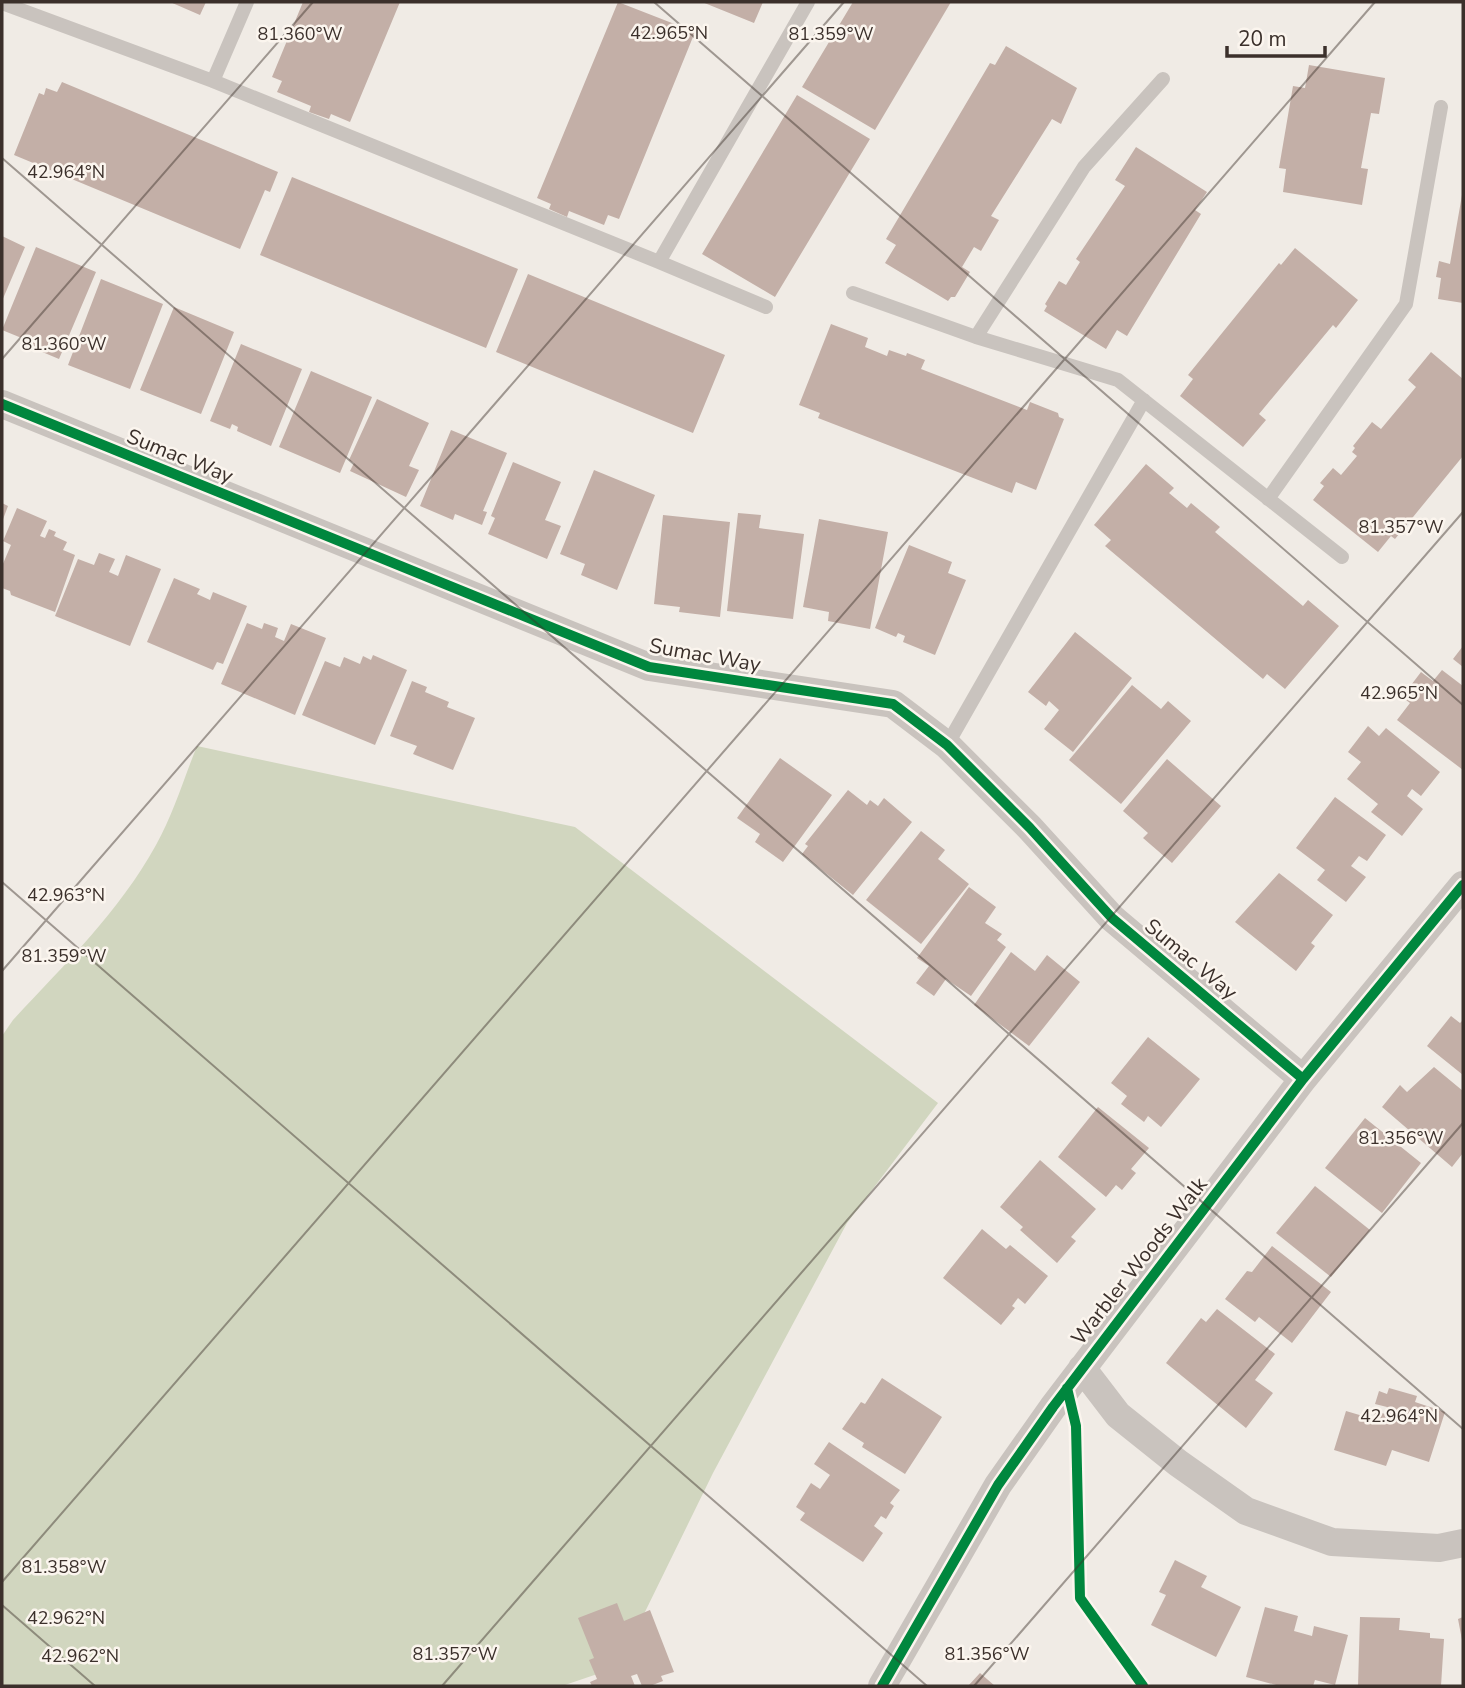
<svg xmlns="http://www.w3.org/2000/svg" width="1465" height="1688" font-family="'Nunito Sans',sans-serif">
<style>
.green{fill:#d1d6bf}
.building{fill:#c3afa7}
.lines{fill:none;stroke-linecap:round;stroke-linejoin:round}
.lane{stroke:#c9c3be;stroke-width:14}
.street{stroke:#c9c3be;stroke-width:28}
.cycleway-casing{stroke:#fbf5ee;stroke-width:15}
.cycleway{stroke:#00873e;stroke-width:10}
.ticks{fill:none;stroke:#3b302b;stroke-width:2;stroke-opacity:0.45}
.labels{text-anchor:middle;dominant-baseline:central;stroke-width:5;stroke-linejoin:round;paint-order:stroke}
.street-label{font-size:21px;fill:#3b302b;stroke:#fbf5ee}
.ticks-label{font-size:18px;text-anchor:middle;fill:#3b302b;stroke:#fbf5ee;stroke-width:5;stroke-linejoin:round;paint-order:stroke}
</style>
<rect width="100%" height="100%" fill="#f0ebe5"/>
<!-- green -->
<path class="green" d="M197,746L575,827L938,1103L847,1223L713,1473L618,1667L562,1686H2V1036L13,1020C64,965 119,912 156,845C173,815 184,778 197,746Z"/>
<!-- building -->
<path class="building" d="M170,2H206L200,15Z
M303,2H400L350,122L331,114L329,119L309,112L311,106L277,92L282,81L272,77Z
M618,2L695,32L619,219L608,215L604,225L569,211L567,217L549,209L551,204L537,198Z
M702,2H763L754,23Z
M853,2H951L875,130L802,87Z
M1006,46L1077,88L1061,124L1052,119L991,216L999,220L981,251L974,247L962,267L970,272L955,297H951L948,301L885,263L896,245L886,239L990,63L995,65Z
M1309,65L1385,78L1379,114L1371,113L1361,168L1368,169L1362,205L1283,192L1286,169L1279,168L1293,86L1305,88Z
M62,82L278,172L270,192L265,190L240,249L14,155L39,93L44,95L46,88L57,92Z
M797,95L870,139L775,297L702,254Z
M1136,147L1207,192L1195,210L1201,214L1127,336L1117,330L1106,349L1044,311L1047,306L1045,304L1059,281L1066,285L1080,262L1076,259L1125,186L1115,180Z
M292,177L518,269L486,348L260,255Z
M1462,195L1463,196V303L1438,299L1441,278L1436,277L1439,261L1450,264Z
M2,236L25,247L2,301Z
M36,247L96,272L59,359L28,346L29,341L2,330Z
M1295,248L1358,300L1336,328L1333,325L1259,414L1266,420L1243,447L1180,396L1193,379L1188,375L1279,263L1281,265Z
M528,274L725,355L693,433L496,352Z
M101,279L163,304L130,389L68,365Z
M174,307L234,332L201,414L140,390Z
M831,324L868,338L865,347L887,356L889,350L906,356L907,353L925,360L921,369L1027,410L1030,402L1058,413L1059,417L1064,419L1036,490L1016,482L1012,493L818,418L820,413L799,405Z
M241,344L302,369L271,446L237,431L238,427L232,424L230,429L210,421Z
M1431,352L1463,379V456L1395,539L1391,536L1378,552L1313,500L1324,486L1320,483L1333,468L1341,475L1357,456L1352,452L1355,448L1353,446L1372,422L1381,429L1416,387L1408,380Z
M311,371L372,397L340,473L279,447Z
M377,399L429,423L409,466L419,470L406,497L350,471L354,463L349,460Z
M451,430L507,453L483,511L487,512L482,525L455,514L453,520L420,506Z
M513,462L561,482L545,520L561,526L547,559L488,534L495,518L491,516Z
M1146,464L1174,488L1169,493L1187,508L1191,503L1220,527L1215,532L1303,606L1308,600L1339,626L1285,689L1267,674L1263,679L1105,546L1111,540L1094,525Z
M594,470L655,495L617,590L581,575L585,564L560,554Z
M2,503L8,506L2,522Z
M17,508L47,521L40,536L45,538L49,529L56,532L54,536L67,542L63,550L75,555L55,612L11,595L10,591L2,588V566L11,545L3,541Z
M738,513L761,515L759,528L804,534L793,619L727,611Z
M663,515L730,522L720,617L679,612L680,607L654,604Z
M819,519L888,532L870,629L828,621L829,612L803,607Z
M909,545L952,562L948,573L966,580L935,655L903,642L905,636L898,633L896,637L875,628Z
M99,553L115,559L109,572L118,576L126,555L161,569L130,646L55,616L78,559L94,565Z
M174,578L200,589L197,594L210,600L213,592L247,606L223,664L217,662L213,670L147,642Z
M247,623L262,629L264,623L278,628L275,637L284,641L291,624L326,638L295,715L221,684Z
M1075,632L1132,678L1073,752L1044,729L1059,710L1049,701L1046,706L1028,692Z
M1463,646V667L1453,659Z
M373,655L407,670L375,745L302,715L325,661L340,667L344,657L360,664L363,656L371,660Z
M1442,670L1463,686V770L1397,720L1410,703L1402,697L1421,672L1433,681Z
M412,681L427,687L425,692L449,702L447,707L475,718L453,770L413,754L417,746L390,736Z
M1132,685L1161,709L1168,701L1191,721L1121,804L1069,760Z
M1368,726L1379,736L1386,728L1440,772L1421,796L1412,789L1407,796L1423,809L1402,836L1371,812L1378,804L1347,779L1361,762L1348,752Z
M780,758L832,795L783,862L755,842L760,834L737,818Z
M1167,759L1221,806L1172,863L1143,838L1148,833L1123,811Z
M848,790L867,805L870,800L878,806L884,798L912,822L853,895L802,854L808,846L805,844Z
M1335,797L1386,835L1367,861L1359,856L1351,866L1366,877L1346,902L1317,880L1325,870L1296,848Z
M921,831L945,850L938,859L969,884L921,944L866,900Z
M1279,873L1333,915L1311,943L1315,946L1296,971L1235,922Z
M969,887L996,907L985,923L1002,934L997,940L1006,947L971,996L946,979L934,996L916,983L929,966L917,958Z
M1011,952L1035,971L1047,955L1080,982L1029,1046L974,1005Z
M1451,1016L1460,1023L1463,1020V1075L1427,1046Z
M1148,1037L1200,1079L1161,1127L1148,1116L1144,1122L1121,1104L1127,1096L1111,1083Z
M1434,1067L1463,1091V1153L1452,1167L1382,1107L1400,1085L1407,1092Z
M1098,1107L1149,1148L1131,1169L1136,1173L1122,1190L1116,1185L1106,1197L1058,1157Z
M1365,1118L1421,1163L1382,1213L1325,1168Z
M1040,1160L1096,1209L1071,1237L1076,1241L1057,1263L1020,1230L1023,1227L1000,1207Z
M1315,1186L1370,1230L1331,1277L1276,1233Z
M982,1229L1006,1249L1010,1245L1048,1276L1025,1304L1018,1298L1012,1306L1015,1308L1001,1325L943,1278Z
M1272,1246L1331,1292L1292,1343L1259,1317L1255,1322L1225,1299L1247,1271L1252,1272Z
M1217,1309L1275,1354L1255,1380L1273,1393L1246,1428L1166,1363L1201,1318L1206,1322Z
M882,1378L942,1417L905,1474L862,1447L864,1443L842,1429L861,1402L865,1404Z
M1389,1388L1417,1396L1415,1402L1445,1412L1429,1462L1392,1450L1386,1466L1334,1450L1346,1411L1373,1419L1376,1411L1385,1414L1387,1407L1375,1404L1379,1391L1387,1394Z
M829,1442L900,1490L890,1503L894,1506L886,1519L881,1516L874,1526L883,1533L863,1562L800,1520L805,1513L796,1507L811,1483L820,1489L830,1475L814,1464Z
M1175,1560L1207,1576L1201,1587L1241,1607L1216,1657L1151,1625L1166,1595L1159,1592Z
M617,1603L624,1621L650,1610L674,1672L661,1676L663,1681L650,1686H642L637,1674L631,1676L635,1686H592L590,1682L597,1679L589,1660L594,1658L578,1618Z
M1265,1607L1298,1616L1294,1631L1312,1636L1314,1626L1348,1635L1335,1685L1315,1680L1313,1686H1280L1246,1677Z
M1360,1617L1400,1618L1399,1630L1430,1633V1638L1444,1639L1441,1686H1358Z
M1463,1617V1640H1462L1458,1619Z
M980,1673L995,1686H968Z"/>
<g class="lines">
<!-- lane -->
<path class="lane" d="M2,3L213,81L659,262L808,2
M213,81L247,2
M659,262L766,307
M853,293L976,337L1118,380L1342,557
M976,337L1084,167L1163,79
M1268,499L1406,304L1441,107
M947,745L1144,400"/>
<!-- street -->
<path class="street" d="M2,404L649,667L893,704L947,745L1030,828L1112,918L1303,1079
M1082,1368L1118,1415L1178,1463L1246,1511L1332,1542L1439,1548L1463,1543
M882,1686L998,1485L1053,1407L1303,1079L1463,885"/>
<!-- cycleway casing -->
<g class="cycleway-casing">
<path id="cycleway" d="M2,404L649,667L893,704L947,745L1030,828L1112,918L1303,1079
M1067,1388L1076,1426L1080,1598L1143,1686
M882,1686L998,1485L1053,1407L1303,1079L1463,885"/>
</g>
<!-- cycleway -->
<use href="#cycleway" class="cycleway"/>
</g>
<!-- ticks -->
<path class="ticks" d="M654,2L1463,705M2,158L1463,1429M2,359L313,2M2,882L927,1686M2,971L844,2M2,1582L1375,2M2,1605L95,1686M442,1686L1463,512M974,1686L1463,1123"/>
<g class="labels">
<!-- street labels -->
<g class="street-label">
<text transform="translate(180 456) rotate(22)">Sumac Way</text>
<text transform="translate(705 655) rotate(10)">Sumac Way</text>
<text transform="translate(1191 959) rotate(40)">Sumac Way</text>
<text transform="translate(1139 1261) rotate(-52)">Warbler Woods Walk</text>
</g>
</g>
<g class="ticks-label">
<text x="669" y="39">42.965°N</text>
<text x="300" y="40">81.360°W</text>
<text x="831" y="40">81.359°W</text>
<text x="66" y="178">42.964°N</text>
<text x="64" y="350">81.360°W</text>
<text x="1401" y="533">81.357°W</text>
<text x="1399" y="699">42.965°N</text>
<text x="66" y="901">42.963°N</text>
<text x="64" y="962">81.359°W</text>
<text x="1401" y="1144">81.356°W</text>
<text x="1399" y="1422">42.964°N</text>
<text x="64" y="1573">81.358°W</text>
<text x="66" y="1624">42.962°N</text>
<text x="455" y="1660">81.357°W</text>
<text x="987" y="1660">81.356°W</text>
<text x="80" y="1662">42.962°N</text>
</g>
<!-- border -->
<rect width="1465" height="1688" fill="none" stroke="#3b302b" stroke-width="7"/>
<!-- scale -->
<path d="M1227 46v10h98v-10" fill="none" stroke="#3b302b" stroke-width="3.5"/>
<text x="1238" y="46" font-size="21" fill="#3b302b" stroke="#fbf5ee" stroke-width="5" paint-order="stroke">20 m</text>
</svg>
